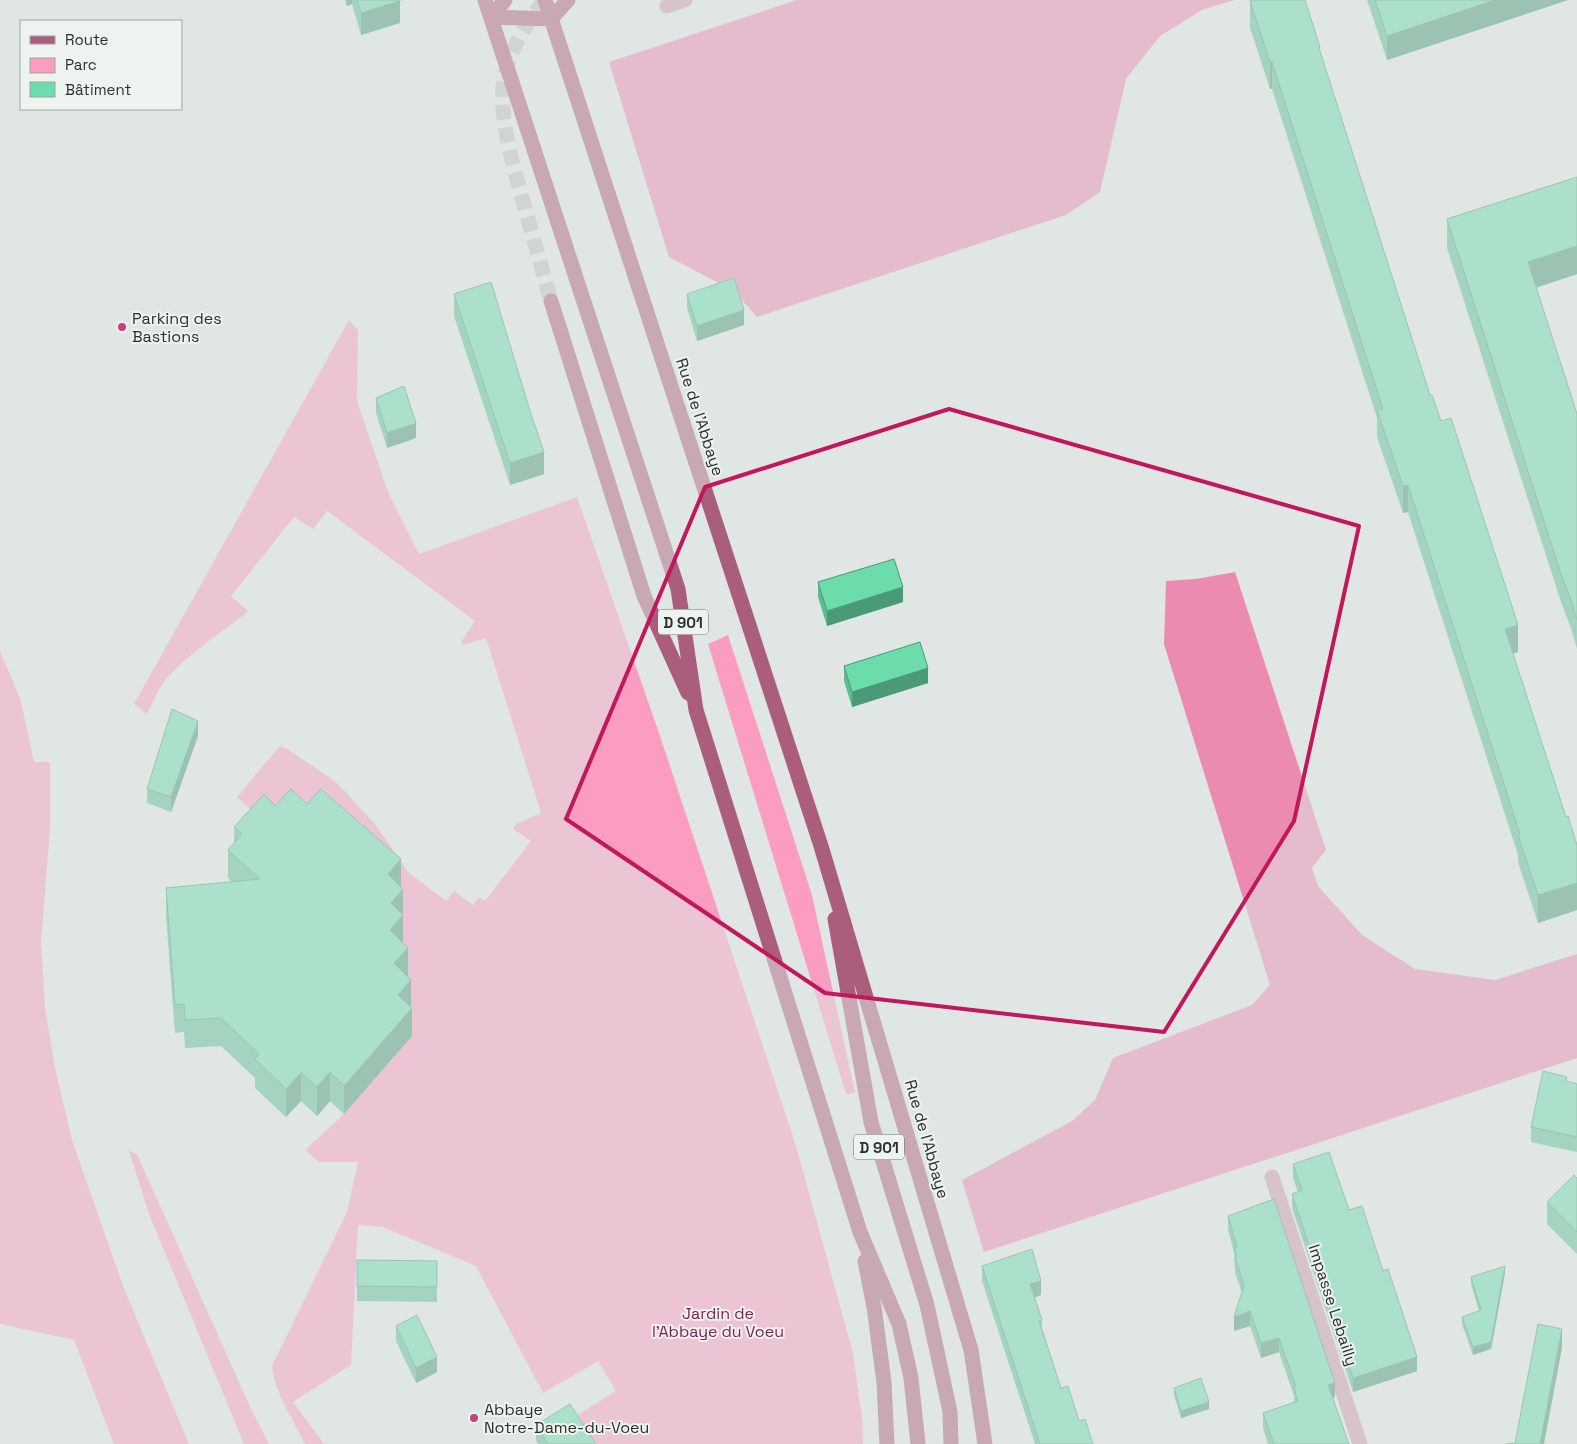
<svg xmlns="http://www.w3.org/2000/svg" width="1577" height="1444" font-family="'Space Grotesk',sans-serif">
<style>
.green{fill:#fa9dc1}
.forest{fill:#ec8bb1}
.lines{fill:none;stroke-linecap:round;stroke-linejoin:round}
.major-tunnel{stroke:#bcc1bf;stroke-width:15;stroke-dasharray:15 8;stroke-linecap:butt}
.minor{stroke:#c99cac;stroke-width:15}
.major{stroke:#ab5d7d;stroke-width:15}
.wall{fill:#5cbd92}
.shaded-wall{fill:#4b9a77}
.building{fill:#6bdcaa;stroke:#4b9a77}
.marked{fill:none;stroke:#c2185b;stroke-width:4;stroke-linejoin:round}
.poi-dot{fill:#c63f7e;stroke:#edf4f0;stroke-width:2}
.labels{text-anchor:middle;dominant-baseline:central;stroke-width:4;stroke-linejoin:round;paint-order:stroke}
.shield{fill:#edf4f0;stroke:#666a68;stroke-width:1}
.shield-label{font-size:15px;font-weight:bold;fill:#2c2f2d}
.poi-label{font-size:16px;fill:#2c2f2d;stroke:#edf4f0;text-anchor:start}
.street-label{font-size:16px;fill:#2c2f2d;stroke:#edf4f0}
.park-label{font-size:16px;fill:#8d1a54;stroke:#edf4f0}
</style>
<rect width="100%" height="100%" fill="#e0e6e3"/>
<!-- green -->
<path class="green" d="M349,320L358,330L357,401L388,492L419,554L577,497L659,733L796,1146L853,1353L862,1418L863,1444H586L571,1419L616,1391L598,1361L543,1393L476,1266L383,1227L358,1225L351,1365L293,1402L324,1444H305C293,1419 275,1394 272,1366L347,1212L358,1162H319L305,1150L344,1114L412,1036L264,822L237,797L280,746L287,749L336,782L375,824L408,872L446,901L454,891L473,905L479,897L485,901L531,841L513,829L516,824L541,813L486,638L462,645L461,642L475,621L327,511L313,529L294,517L231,596L248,611L245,614C221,633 178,661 161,686C156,694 152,705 147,714L134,704Z
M728,635L812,895L855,1093L846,1094L708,644Z
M0,651L20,698L34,762H50V829L41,942L45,1008L55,1068L72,1140L123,1286L189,1444H114L74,1340L0,1324Z
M129,1151L137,1154L251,1409L269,1444H244L149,1214Z"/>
<!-- forest -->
<path class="forest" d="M797,0H1234L1202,10L1160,36L1126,79L1100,192L1066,215L757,317L734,291L669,257L609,62Z
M1235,572L1326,850L1312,868L1318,886L1362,935L1415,969L1495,980L1577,954V1058L984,1252L962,1180L1072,1121L1095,1100L1113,1058L1252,1005L1270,985L1164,644L1166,581L1196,579Z"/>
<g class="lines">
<!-- major-tunnel -->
<path class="major-tunnel" d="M544,0C525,26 505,56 503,89C501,125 512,160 521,194C531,230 541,265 551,301"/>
<!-- minor -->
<path class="minor" d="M667,6L685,0
M1272,1177L1360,1444"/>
<!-- major -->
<path class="major" d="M485,0L678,589L696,710L860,1232L899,1324L911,1378L918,1444
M545,0L821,846L971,1350L985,1444
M491,17L551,19
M491,17L505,0
M551,19L568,0
M551,301L644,596L688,693
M835,919L871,1122L927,1305L950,1412L951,1444
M865,1261L874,1307L884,1382L887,1444"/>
</g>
<!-- wall -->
<path class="wall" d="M345,0H400V23L361,35L352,4L347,6Z
M1367,0H1568L1387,60Z
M1250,1L1320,52L1430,395L1441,421L1518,652L1513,654L1566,817L1577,845V910L1538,923L1518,862V855L1408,512L1403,513L1377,437V418L1272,89H1270L1250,28Z
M1577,177V274L1536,288L1577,414V649L1571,628L1561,602L1447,248V219Z
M454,294L544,474L510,485L454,316Z
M687,294L744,325L697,341L687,308Z
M376,398L416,438L387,448L376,413Z
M818,582L903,602L827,626L818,597Z
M844,666L928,683L852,707L844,681Z
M198,736L171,812L147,803V789Z
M275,806L403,889V943L408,976L411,1007L412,1036L344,1114L330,1101L317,1116L301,1101L286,1117L255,1088V1078L221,1046L185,1048L184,1032L175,1033L166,916V888L232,882L228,878V850L234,843V827Z
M1577,1084V1152L1531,1142V1127Z
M1293,1164L1349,1210L1383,1271L1417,1371L1353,1392L1292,1208V1194L1298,1192L1293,1178Z
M1577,1178V1254L1547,1224V1202Z
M1228,1216L1335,1397L1333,1398L1349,1444H1268L1263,1428V1413L1294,1402V1396L1279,1352L1261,1358L1250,1326L1234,1331L1242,1293L1235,1272L1234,1252L1228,1230Z
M357,1260L437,1261V1302L357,1301Z
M982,1266L1041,1295L1034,1298L1042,1320V1328L1061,1388L1079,1421L1093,1444H1035L982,1281Z
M1505,1273L1491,1349L1473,1355L1462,1324V1317L1479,1311L1471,1284V1277Z
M396,1326L437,1372L416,1383L396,1341Z
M1174,1388L1209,1409L1181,1418L1174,1395Z
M536,1425L596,1444H538L536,1440Z"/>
<!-- shaded-wall -->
<path class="shaded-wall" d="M347,0H352V4L347,6Z
M1495,0H1568L1387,60V36Z
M400,1V23L361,35V13Z
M1270,62H1272V89H1270Z
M1577,246V274L1528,290V262Z
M744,310V325L697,341V326Z
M416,423V438L387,448V433Z
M544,452V474L510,485V463Z
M1408,485V512L1403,513V486Z
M903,587V602L827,626V611Z
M1518,625V652L1505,656V629Z
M928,668V683L852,707V692Z
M198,721V736L171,812V797Z
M401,859V887L388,874Z
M1577,883V910L1538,923V895Z
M403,889V944L390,959L391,903Z
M408,948V976L394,992V963Z
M411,980V1008L398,995Z
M412,1008V1036L344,1114V1086Z
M330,1072V1101L317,1116V1087Z
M301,1073V1101L286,1117V1089Z
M1505,1266V1273L1491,1349L1473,1355V1347Z
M1041,1281V1295L1030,1299V1284Z
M1250,1311V1326L1234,1331V1317Z
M1562,1329V1348L1544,1444H1540Z
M1279,1338V1352L1261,1358V1343Z
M437,1357V1372L416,1383V1368Z
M1417,1357V1371L1353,1392V1378Z
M1335,1383V1397L1328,1399V1385Z
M1209,1402V1409L1181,1418V1411Z"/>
<!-- building -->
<path class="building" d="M357,0H400V1L361,13Z
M1252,0H1305L1320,47L1319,48L1430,395H1432L1441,421L1451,418L1518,625L1505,629L1566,817L1568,816L1577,845V883L1538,895L1518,835L1520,834L1408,485L1403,486L1377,410L1383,409L1272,62H1270L1250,1Z
M1375,0H1495L1387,36Z
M1577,177V246L1528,262L1577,414V620L1571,600L1561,574L1447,219Z
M734,278L744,310L697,326L687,294Z
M491,282L530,411L544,452L510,463L454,294Z
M404,386L416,423L387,433L376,398Z
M894,559L903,587L827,611L818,582Z
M920,642L928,668L852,692L844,666Z
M172,709L198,721L171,797L147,789Z
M291,789L307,804L321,789L401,859L388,874L403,889L391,903L403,915L390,930L408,948L394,963L411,980L398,995L412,1008L344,1086L330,1072L317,1087L301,1073L286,1089L255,1059L259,1054L221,1018L185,1020L184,1004L175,1005L166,888L260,879L228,850L242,834L234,827L264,794L275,806Z
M1543,1071L1567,1077L1566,1081L1577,1084V1137L1531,1127Z
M1329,1152L1349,1210L1362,1206L1383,1271L1388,1269L1417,1357L1353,1378L1292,1194L1302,1190L1293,1164Z
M1574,1175L1577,1178V1232L1547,1202Z
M1274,1199L1335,1383L1328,1385L1349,1444H1274L1263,1413L1298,1401L1294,1387H1296L1279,1338L1261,1343L1250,1311L1234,1317L1244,1285L1235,1257H1237L1234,1248L1237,1247L1228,1216Z
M1032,1249L1041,1281L1030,1284L1042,1320L1039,1321L1061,1388L1068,1386L1079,1421L1085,1419L1093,1444H1040L982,1266Z
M357,1260L437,1261V1287L357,1286Z
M1505,1266L1491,1342L1473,1347L1462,1317L1481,1310L1471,1277Z
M417,1315L437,1357L416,1368L396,1326Z
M1538,1324L1562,1329L1540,1444H1506L1515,1443Z
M1201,1378L1209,1402L1181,1411L1174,1388Z
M570,1404L596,1444H548L536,1425Z"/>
<!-- marked area -->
<path d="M0 0H1577V1444H0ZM949,409L1359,526L1294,821L1164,1032L825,993L566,819L705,487Z" fill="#e0e6e3" fill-opacity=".55" fill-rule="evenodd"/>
<path class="marked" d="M949,409L1359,526L1294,821L1164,1032L825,993L566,819L705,487Z"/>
<!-- markers -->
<g class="poi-dot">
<circle cx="122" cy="327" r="5"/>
<circle cx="474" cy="1418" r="5"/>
</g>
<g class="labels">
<!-- shield labels -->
<g class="shield">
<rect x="658" y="609.5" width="50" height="25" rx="4"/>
<rect x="854" y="1134.5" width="50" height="25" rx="4"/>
</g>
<g class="shield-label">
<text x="683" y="622">D 901</text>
<text x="879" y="1147">D 901</text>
</g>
<!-- poi labels -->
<g class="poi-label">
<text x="132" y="318">Parking des<tspan x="132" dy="18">Bastions</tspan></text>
<text x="484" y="1409">Abbaye<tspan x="484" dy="18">Notre-Dame-du-Voeu</tspan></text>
</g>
<!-- street labels -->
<g class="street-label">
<text transform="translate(700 417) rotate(72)">Rue de l'Abbaye</text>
<text transform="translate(927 1139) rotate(74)">Rue de l'Abbaye</text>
<text transform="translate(1333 1305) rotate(72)">Impasse Lebailly</text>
</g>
<!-- park labels -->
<g class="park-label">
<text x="718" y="1313">Jardin de<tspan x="718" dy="18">l'Abbaye du Voeu</tspan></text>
</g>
</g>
<!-- legend -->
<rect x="20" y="20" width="162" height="90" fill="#edf4f0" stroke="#a0a5a2"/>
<rect x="30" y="36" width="25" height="8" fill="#ab5d7d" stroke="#a0a5a2"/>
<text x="65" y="45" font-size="15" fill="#2c2f2d">Route</text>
<rect x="30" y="58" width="25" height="15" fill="#fa9dc1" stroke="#a0a5a2"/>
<text x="65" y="70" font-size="15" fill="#2c2f2d">Parc</text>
<rect x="30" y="82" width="25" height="15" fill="#6bdcaa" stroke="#a0a5a2"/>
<text x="65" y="95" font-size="15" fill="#2c2f2d">Bâtiment</text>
</svg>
